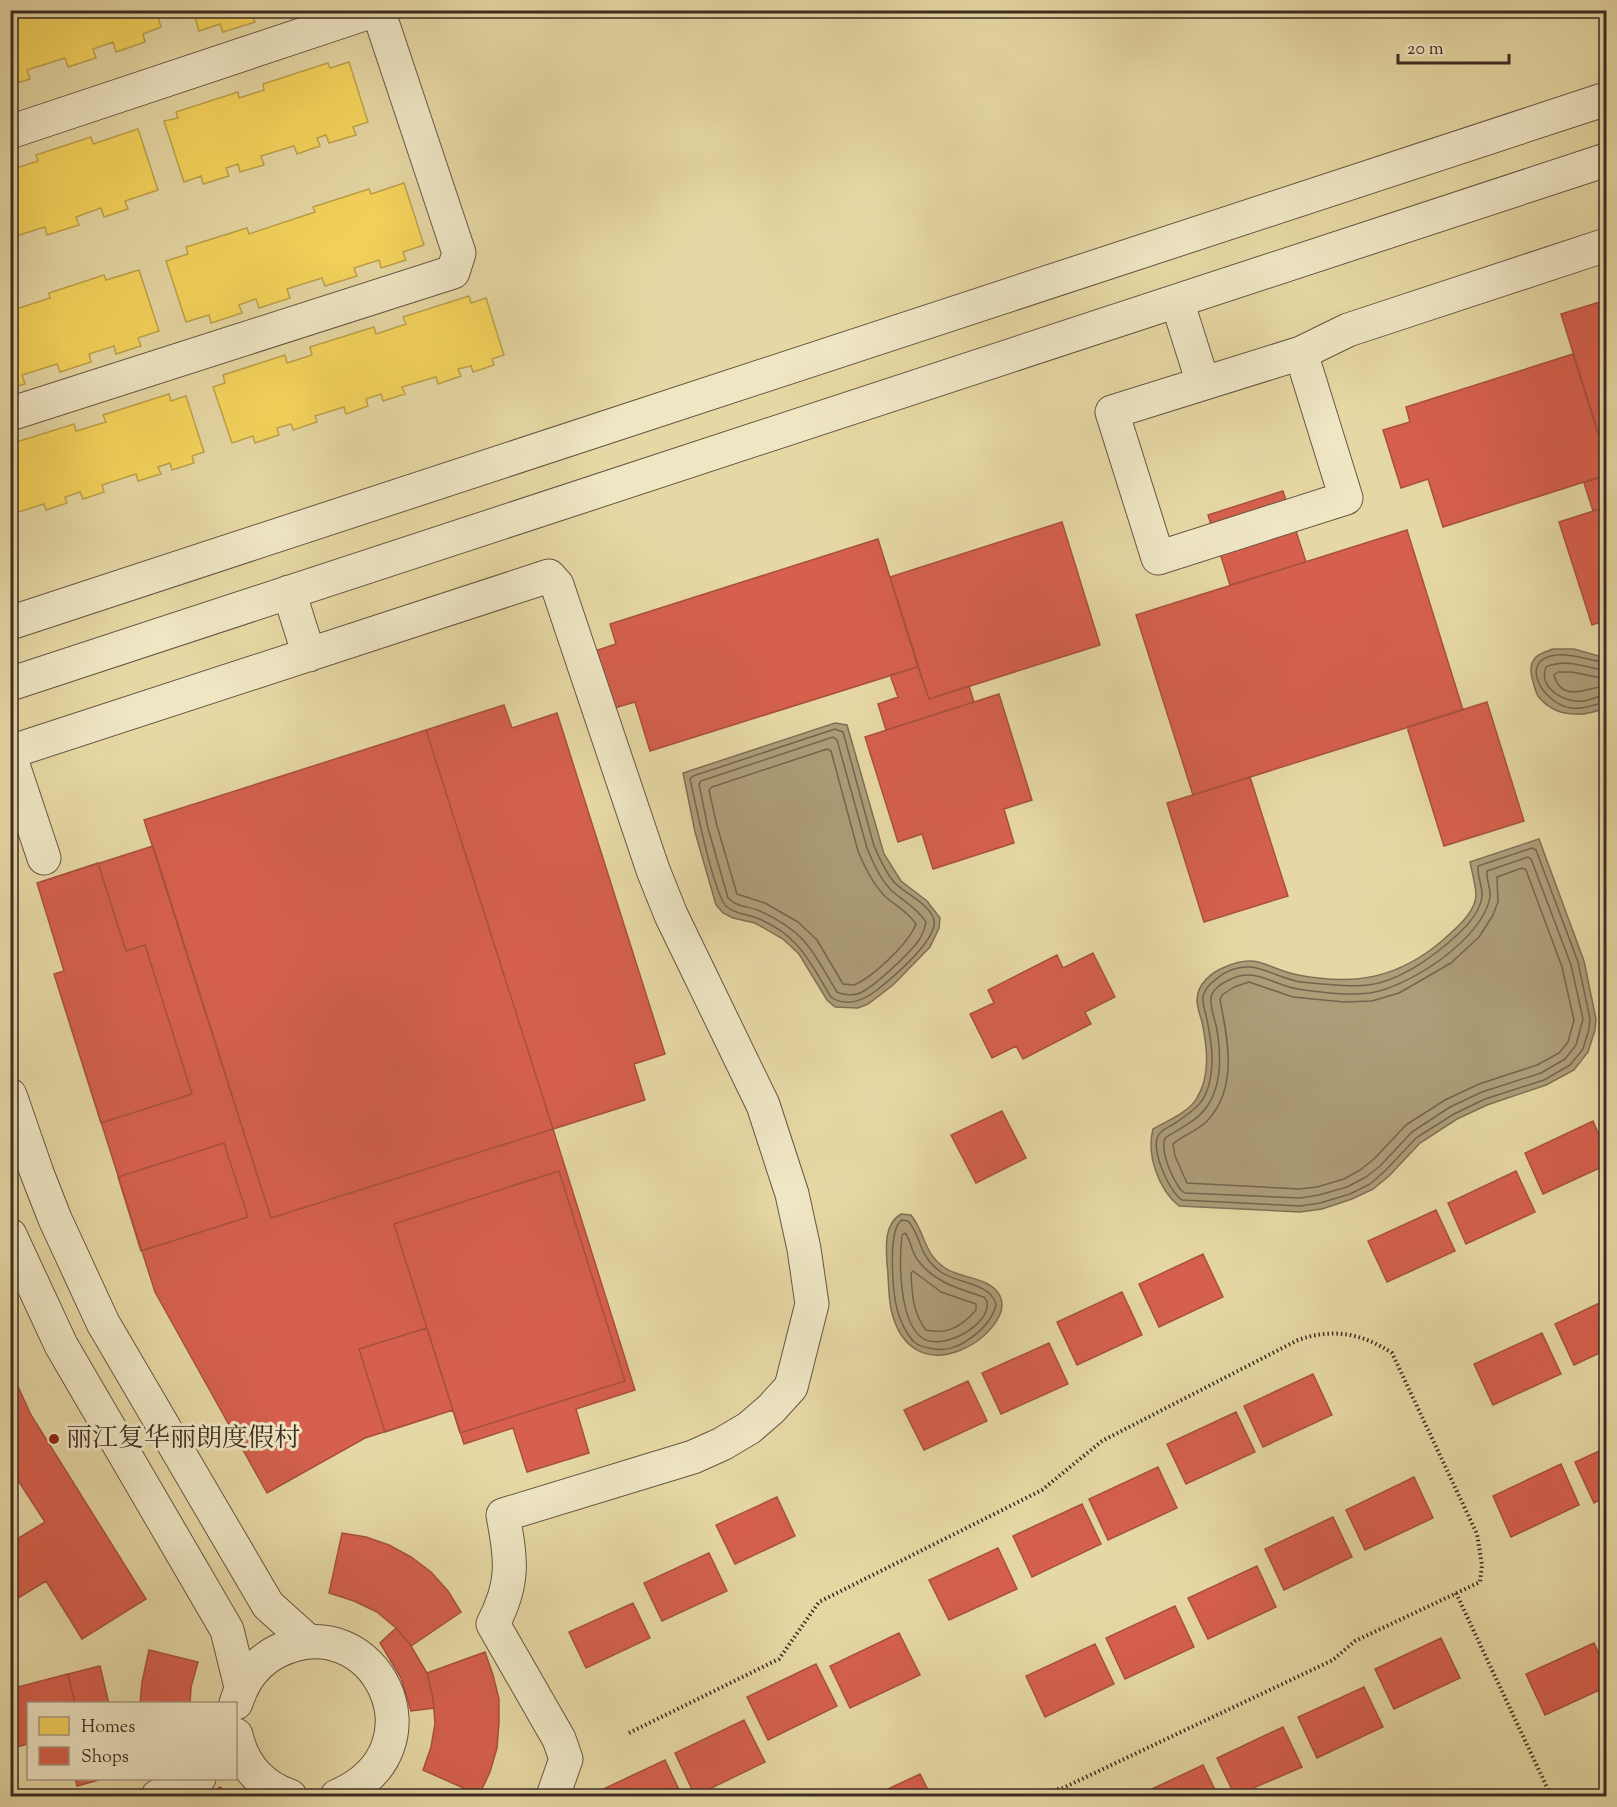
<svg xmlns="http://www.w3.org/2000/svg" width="1617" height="1807" font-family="'Sorts Mill Goudy','Noto Serif SC',serif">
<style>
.water{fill:#ad9d78;stroke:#806f56;stroke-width:1.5}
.homes{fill:#f6d55c;stroke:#bea24b;stroke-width:1.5}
.shops{fill:#d6604d;stroke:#a85040;stroke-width:1.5}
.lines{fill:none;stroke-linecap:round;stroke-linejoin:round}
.shore{stroke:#75644e;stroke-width:1.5}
.minor-casing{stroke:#675643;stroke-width:35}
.path{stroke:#3d2b23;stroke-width:4;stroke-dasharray:1.5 3;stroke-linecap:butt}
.minor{stroke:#efe6c4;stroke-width:33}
.poi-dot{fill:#8f2418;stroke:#efe6c4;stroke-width:2}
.labels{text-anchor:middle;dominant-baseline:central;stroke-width:6;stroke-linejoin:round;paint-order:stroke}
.poi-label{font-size:26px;fill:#3d2b23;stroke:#efe6c4;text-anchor:start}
</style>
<rect width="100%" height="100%" fill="#e6d8a4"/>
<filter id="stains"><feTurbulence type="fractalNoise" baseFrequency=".00333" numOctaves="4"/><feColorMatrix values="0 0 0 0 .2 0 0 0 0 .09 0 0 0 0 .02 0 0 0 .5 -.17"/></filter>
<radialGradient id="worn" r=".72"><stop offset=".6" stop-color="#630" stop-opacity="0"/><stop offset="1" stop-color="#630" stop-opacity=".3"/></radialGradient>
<!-- water -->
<path class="water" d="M1553,649H1574L1606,658V707C1584,718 1555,718 1538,696C1535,691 1534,684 1532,678C1530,670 1530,663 1536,657C1540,653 1548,651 1553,649Z
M835,723L847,725L884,854L901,881L927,901L940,918L939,928L930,947L893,985L868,1004L858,1008L835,1007L827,1000L799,954L783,939L755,923L733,918L723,913L716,905L695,832L683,773Z
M1539,839L1584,961L1596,1019L1595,1030L1588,1052L1574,1070L1546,1085L1487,1105L1457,1119L1420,1143L1389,1176L1373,1189L1352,1199L1322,1209L1300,1212L1179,1206C1159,1190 1146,1155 1153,1129C1167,1121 1189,1112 1197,1098C1211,1075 1207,1046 1202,1022C1200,1015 1197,1007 1197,1000C1197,984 1212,972 1225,967C1258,952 1267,969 1298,975C1355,986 1399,978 1443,940C1455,929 1477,912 1476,893C1475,883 1472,872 1470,862Z
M901,1214L911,1215C926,1234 923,1253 945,1268C961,1279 991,1277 1000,1296C1017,1331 912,1402 891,1309C888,1295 889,1278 887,1264C886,1246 884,1224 901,1214Z"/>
<!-- homes -->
<path class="homes" d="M19,10H156L161,27L143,34L145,42L116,52L113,42L93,49L96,58L68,67L65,58L27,70L30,79L10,85V13Z
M193,10H261L252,14L255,22L223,32L220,24L199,31Z
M271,10H292L273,16Z
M349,62L368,122L353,127L356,135L329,143L326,135L317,138L320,146L297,154L294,146L261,156L264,165L240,172L238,164L226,168L229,176L203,184L201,176L184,182L164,121L178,118L176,112L238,92L239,98L264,90L263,84L328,63L330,68Z
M138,129L158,190L125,201L128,209L104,217L101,208L76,217L79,225L47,235L45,227L10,238V170L38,161L36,155L91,137L93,144Z
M404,183L424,245L403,252L406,260L381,268L379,260L354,268L357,276L325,286L322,278L287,289L290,298L259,308L256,299L239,305L242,313L211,323L209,315L186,322L166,261L188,254L186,247L247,228L249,234L315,212L313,207L369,189L371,194Z
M139,270L159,331L138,338L141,346L116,354L114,346L89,354L91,362L60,372L57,364L22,375L25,384L10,388V311L50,298L49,293L104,275L106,280Z
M469,296L471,303L486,298L504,355L492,359L494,365L473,372L471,366L458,369L461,376L438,384L436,377L402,387L405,394L383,401L381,394L366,399L368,406L346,414L344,407L315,416L317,422L293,430L291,424L277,428L279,435L255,443L253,436L232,443L213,387L225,383L223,375L285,355L287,363L312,355L310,347L374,327L376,334L406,324L403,317Z
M169,394L171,401L186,396L204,452L192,456L194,463L172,470L170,463L158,467L161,474L138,481L136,474L102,485L104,492L83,499L80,492L65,497L67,503L46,510L44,504L15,513L17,520L10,522V453L12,452L10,444L74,424L76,431L106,422L103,415Z"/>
<!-- shops -->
<path class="shops" d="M1606,300V440L1601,442L1561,314Z
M1573,354L1606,459V475L1443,527L1428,479L1401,488L1383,430L1410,422L1406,407Z
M1606,475V507L1593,511L1584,483Z
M1283,491L1306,562L1230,585L1208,515Z
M1606,507V620L1592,625L1559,522Z
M1062,522L1100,645L929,699L890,577Z
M1407,530L1463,710L1193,795L1136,615Z
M878,539L918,667L650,751L635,702L614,708L595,651L616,644L610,624Z
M918,667L929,699L969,686L974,702L886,730L878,704L898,697L890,675Z
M999,694L1032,800L1004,809L1014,843L933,869L922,834L898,842L865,737Z
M1487,702L1524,821L1444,846L1407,727Z
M504,705L512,728L557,713L665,1054L634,1064L645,1100L553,1129L426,730Z
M426,730L553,1129L271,1218L144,820Z
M1250,777L1288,896L1204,922L1167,803Z
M153,846L271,1218L553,1129L635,1390L576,1409L589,1453L527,1472L513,1428L464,1444L453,1410L365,1438L267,1493L155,1292L54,974L64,971L37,883Z
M98,863L126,951L145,945L192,1094L101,1123L54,974L64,971L37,883Z
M1093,953L1115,997L1085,1012L1091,1024L1023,1059L1016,1046L992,1058L970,1014L994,1003L988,990L1057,955L1063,968Z
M1002,1111L1026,1158L976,1183L951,1135Z
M1593,1121L1606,1152V1165L1543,1194L1525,1153Z
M224,1143L248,1217L141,1251L118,1177Z
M559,1171L625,1381L460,1433L394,1224Z
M1516,1171L1535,1212L1466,1244L1448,1203Z
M1436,1210L1455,1251L1387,1282L1368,1241Z
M1203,1254L1223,1297L1159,1327L1139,1284Z
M1122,1292L1142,1335L1077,1365L1057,1322Z
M1606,1300V1350L1574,1365L1555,1324Z
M427,1328L453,1410L385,1432L359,1349Z
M1542,1333L1561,1374L1493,1405L1474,1364Z
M1049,1343L1068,1384L1001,1414L982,1373Z
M10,1369L31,1415L146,1599L82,1639L46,1581L10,1603V1534L14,1541L45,1522L10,1468Z
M1313,1374L1332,1415L1263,1447L1244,1406Z
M968,1381L987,1421L924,1450L904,1410Z
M1236,1412L1255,1452L1186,1484L1167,1444Z
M1606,1448V1497L1594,1503L1575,1462Z
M1561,1464L1579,1505L1511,1537L1493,1496Z
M1158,1467L1177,1508L1108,1540L1089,1499Z
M1414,1477L1433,1518L1365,1550L1346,1510Z
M777,1497L795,1536L735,1564L716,1525Z
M1082,1504L1101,1544L1032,1577L1013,1536Z
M1333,1517L1352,1557L1284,1590L1265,1549Z
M342,1533L366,1537L389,1545L411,1557L431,1572L448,1591L461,1612L411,1646L396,1628L377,1612L354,1601L329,1593Z
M998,1548L1017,1589L949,1620L929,1580Z
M709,1553L727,1591L662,1621L644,1583Z
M1257,1566L1276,1607L1208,1639L1188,1598Z
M633,1603L650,1638L586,1668L569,1632Z
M1175,1606L1194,1647L1125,1679L1106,1638Z
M396,1628L411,1646L427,1673L433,1698L434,1708L411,1711L401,1678L380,1643Z
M899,1633L920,1675L850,1708L830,1666Z
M1441,1638L1460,1678L1394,1709L1375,1669Z
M1594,1643L1606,1669V1687L1545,1715L1526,1674Z
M1095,1644L1114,1684L1045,1717L1026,1676Z
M149,1650L198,1662L191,1687L190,1704H140L142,1682Z
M485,1652L493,1675L499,1699V1723L497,1748L490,1772L479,1795L423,1770L431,1747L435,1724L433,1698L427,1673Z
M816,1664L837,1706L768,1740L747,1697Z
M100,1666L109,1704H75L68,1674Z
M68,1674L75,1704H28V1744L10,1749V1689Z
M1364,1687L1383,1727L1317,1758L1298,1717Z
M744,1720L765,1762L695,1796L675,1753Z
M1283,1727L1302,1767L1235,1796L1217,1758Z
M665,1760L682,1796H597L595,1793Z
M1203,1765L1218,1796H1137Z
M920,1774L931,1796H873Z
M75,1778H106L77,1786Z
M220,1787L229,1796H208Z"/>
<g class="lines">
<!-- shore -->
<path class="shore" d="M1606,662C1589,661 1574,653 1556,655C1517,660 1543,704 1571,708C1584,710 1594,704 1606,702
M1606,670C1585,668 1567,658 1546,667C1538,688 1564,703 1583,701C1591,701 1598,695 1606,695
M1606,679L1572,672H1558L1554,675C1562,704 1589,687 1606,686
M835,729L843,732L874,846C880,859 885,872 894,882C905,894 929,903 934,920C938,940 891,979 877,990C864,1000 846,1008 831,997C809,961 799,935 757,918C747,914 735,914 727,907C714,897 695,800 690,779L693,776Z
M833,737L837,740L867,848C873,863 880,879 891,890C903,901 917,908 926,922C925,928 922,935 919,940C910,953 874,987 860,993C853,996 843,995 837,992C812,951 808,934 762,912C751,906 737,908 728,898L708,828L699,784L701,781Z
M827,749L831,751L858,851C865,868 874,887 888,899C898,907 909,913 916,924C909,943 873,977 854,985L843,984L817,940L798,922L765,903L737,894L717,826L709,790L712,787Z
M1532,848L1536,850L1578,962L1590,1019L1589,1029L1583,1049L1570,1065L1544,1080L1485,1099L1454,1114L1416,1138L1385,1171L1370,1184L1350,1194L1320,1203L1300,1206L1182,1200C1169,1192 1151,1150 1158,1136C1160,1131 1167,1128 1172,1125C1199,1108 1210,1099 1212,1065C1213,1049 1210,1035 1207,1020C1206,1013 1202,1004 1203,997C1205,986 1215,980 1223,974C1251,957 1269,975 1296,981C1305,983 1314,983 1323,984C1338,985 1354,987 1368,985C1396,982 1427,961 1448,943C1462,931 1479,916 1482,897C1483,887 1477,876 1478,866Z
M1528,857L1531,859L1571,965L1583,1019L1576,1045L1565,1059L1541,1073L1482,1092L1450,1107L1412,1132L1380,1166L1366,1177L1347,1187L1319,1195L1300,1198L1185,1193L1181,1190C1172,1178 1160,1152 1165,1138C1180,1128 1199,1120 1208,1105C1223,1082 1221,1051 1216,1025C1214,1017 1210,1007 1211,999C1211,990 1222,983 1229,980C1255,966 1272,985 1298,989C1320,992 1347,996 1370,993C1409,987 1483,939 1490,897C1491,889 1486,879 1487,871Z
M1522,868L1526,870L1562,967L1574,1020L1568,1042L1559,1053L1537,1065L1479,1084L1445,1100L1406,1125L1374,1159L1360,1170L1344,1179L1317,1187L1299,1189L1187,1183L1175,1156L1173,1144C1183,1135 1198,1131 1208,1120C1238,1087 1228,1040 1220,1000L1222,995L1234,987L1249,982L1293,997L1344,1002L1372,1001L1399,993L1451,963L1479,937L1493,915L1498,902L1497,877Z
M902,1220L908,1221C923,1238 917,1255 941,1272C958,1284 989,1282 996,1304C993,1321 979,1333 965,1342C957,1347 945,1351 935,1349C927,1348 919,1347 913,1341C906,1333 900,1320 897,1309C893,1293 887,1229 902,1220Z
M905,1233C911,1240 911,1251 917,1259C933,1282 959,1289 984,1297L987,1301C992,1325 940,1353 921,1337C899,1320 899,1260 902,1235Z
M913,1271L941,1292L976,1304V1310C962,1326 948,1335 926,1330C913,1313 912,1295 911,1273Z"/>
<!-- minor casing -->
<g class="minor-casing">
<path id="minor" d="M10,132L376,10
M1177,301L1203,383
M1301,353L1346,498L1158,558L1112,412Z
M1301,353L1348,330L1606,245
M10,414L453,272L459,253L378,10
M289,592L309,655
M10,623L1606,99
M10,684L1606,160
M10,752L549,576L557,585L653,870L671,915L763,1105L792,1194L804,1249L812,1304L791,1387L771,1409L749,1428L722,1444L693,1457L503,1515C511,1560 515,1582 493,1624L559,1739L566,1759L553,1796
M10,756L44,858
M10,1095L37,1173L55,1219L103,1323L268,1605L309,1642
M10,1235L61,1345L227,1630L241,1687
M236,1703C243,1680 256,1662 278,1651C374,1604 447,1749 337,1796
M236,1735C243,1766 261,1786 290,1796
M158,1796L167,1794L199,1778"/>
</g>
<!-- path -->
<path class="path" d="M1456,1593L1551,1796
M629,1733L779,1659L819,1602L1042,1490L1102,1441L1298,1340C1332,1328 1362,1333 1392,1353L1477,1534L1482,1565L1480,1582L1355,1641L1333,1660L1063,1788L1026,1796"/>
<!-- minor -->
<use href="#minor" class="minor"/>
</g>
<!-- markers -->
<circle class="poi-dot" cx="54" cy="1439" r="6"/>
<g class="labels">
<!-- poi labels -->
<g class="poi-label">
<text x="66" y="1439">丽江复华丽朗度假村</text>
</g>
</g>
<!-- margin -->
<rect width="1617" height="1807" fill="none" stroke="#e6d8a4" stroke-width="36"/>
<rect x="12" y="12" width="1593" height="1783" fill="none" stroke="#3d2b23" stroke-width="3"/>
<rect x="18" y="18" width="1581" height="1771" fill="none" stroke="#3d2b23" stroke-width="1.5"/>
<!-- legend -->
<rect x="27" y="1702" width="210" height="78" fill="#efe6c4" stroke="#a89b84" stroke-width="1.5"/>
<rect x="39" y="1717" width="30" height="18" fill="#f6d55c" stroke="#a89b84" stroke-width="1.5"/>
<text x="81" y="1732" font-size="18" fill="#3d2b23">Homes</text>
<rect x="39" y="1747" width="30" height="18" fill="#d6604d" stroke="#a89b84" stroke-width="1.5"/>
<text x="81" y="1762" font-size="18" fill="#3d2b23">Shops</text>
<!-- scale -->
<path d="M1398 54v9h111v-9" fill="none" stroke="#3d2b23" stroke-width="3"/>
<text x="1407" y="54" font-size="18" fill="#3d2b23" stroke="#efe6c4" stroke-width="4.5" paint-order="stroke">20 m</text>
<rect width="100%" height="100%" filter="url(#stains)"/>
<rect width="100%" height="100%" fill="url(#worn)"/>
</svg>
